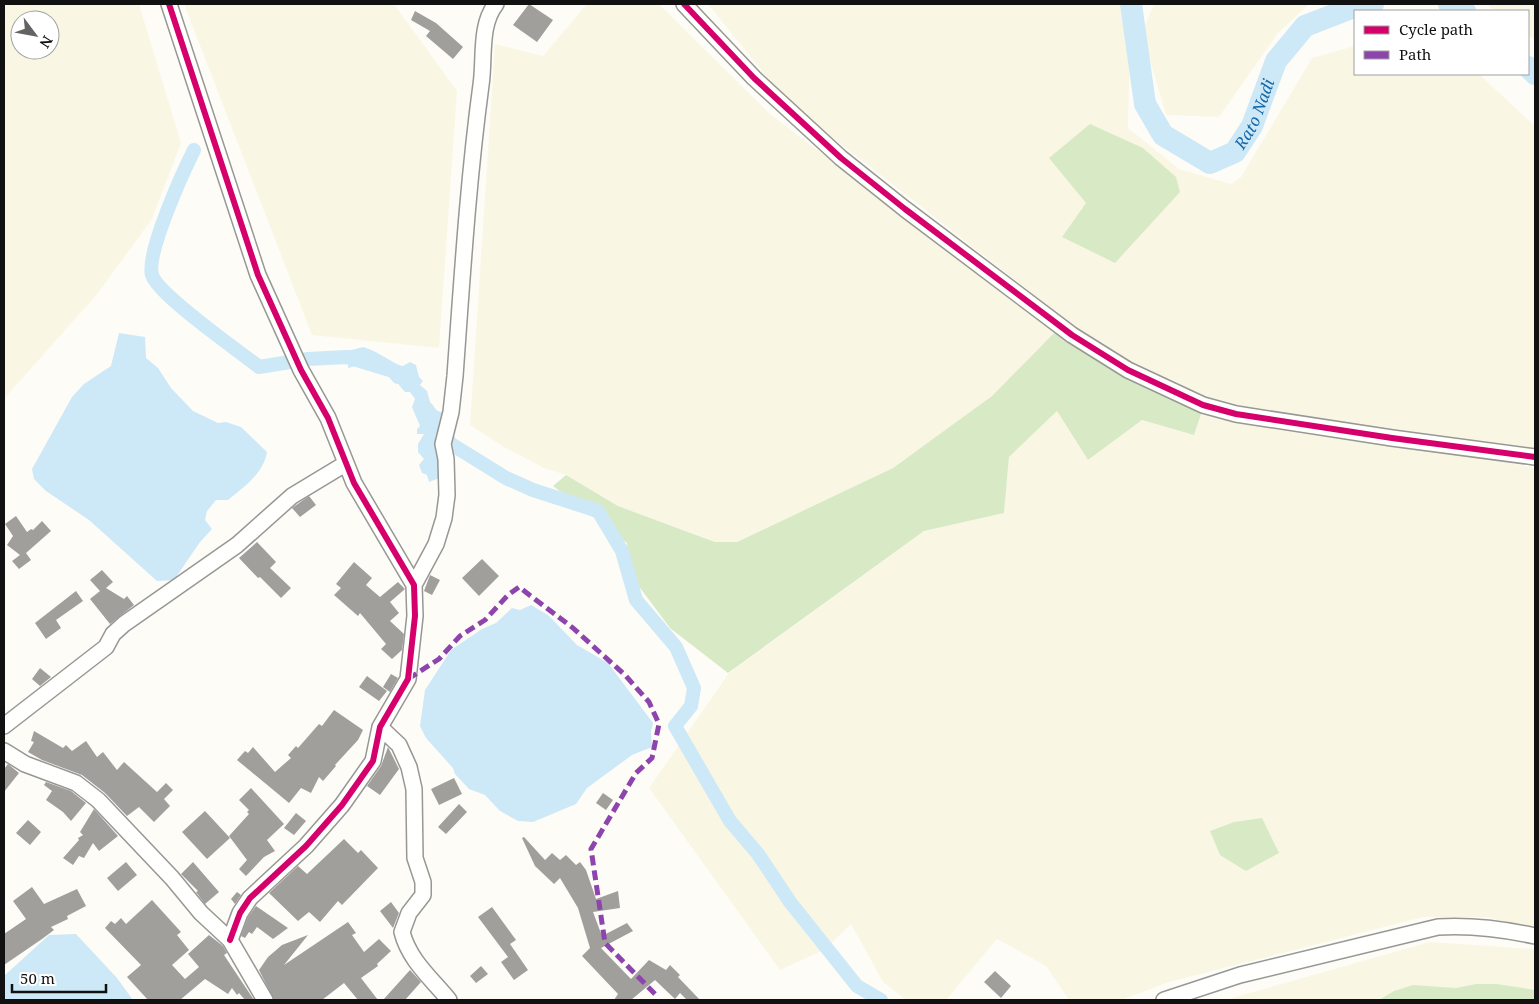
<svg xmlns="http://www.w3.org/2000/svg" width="1539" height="1004" font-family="'Noto Serif',serif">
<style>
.farmland{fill:#f9f7e4;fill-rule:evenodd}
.forest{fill:#d8eac5}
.water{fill:#cde8f7}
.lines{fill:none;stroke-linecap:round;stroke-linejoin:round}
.canal{stroke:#cde8f7;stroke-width:14}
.river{stroke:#cde8f7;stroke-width:22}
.building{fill:#a19f9c}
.minor-casing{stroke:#979795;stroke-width:18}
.minor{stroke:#fffffe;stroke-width:15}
.quiet{stroke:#8e44ad;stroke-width:5;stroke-dasharray:10 5;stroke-linecap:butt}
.cycleway-casing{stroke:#fff;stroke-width:9}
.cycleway{stroke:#d6006c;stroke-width:6}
.labels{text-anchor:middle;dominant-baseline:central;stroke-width:5;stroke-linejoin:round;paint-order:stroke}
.water-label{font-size:16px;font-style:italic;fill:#1768a6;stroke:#fff}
</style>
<rect width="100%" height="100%" fill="#fdfcf7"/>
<!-- farmland -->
<path class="farmland" d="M4,4H139L181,143L152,219L98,293L4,399ZM20,20H50V50H20Z
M184,4H394L457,91L439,348L312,335Z
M587,4H659L770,114L1056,331L992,396L893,468L737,542H716L618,506L566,475L544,468L504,447L470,425L495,44L543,56Z
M708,4H1131L1128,128L1179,169L1231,184L1241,177L1312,58L1355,46V74H1479L1535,126V452L1216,403L1106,351L787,102Z
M1154,4H1309L1278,33L1219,117L1166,115L1142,32Z
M1485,4H1535V40L1528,35V11H1496Z
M1203,408L1535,468V929L1487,917H1423L1169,982L1121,1000H1069L1046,966L997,939L946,1000H906L883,982L851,924L824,950L780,970L649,788L729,673L924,531L1004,513L1009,457L1057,411L1088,460L1142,420L1194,435Z
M1430,942L1535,949V1000H1225Z"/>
<!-- forest -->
<path class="forest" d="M1090,124L1143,148L1176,177L1180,192L1115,263L1062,237L1086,203L1049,158Z
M1056,331L1203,408L1194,435L1142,420L1088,460L1057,411L1009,457L1004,513L924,531L728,673L670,628L629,573L627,543L553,486L566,475L618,506L715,542H737L893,468L992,396Z
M1262,818L1279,853L1246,871L1220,855L1210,831L1234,822Z
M1476,984H1497L1535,990V1000H1379L1394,991L1413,985L1456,988Z"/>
<!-- water -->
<path class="water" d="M119,333L145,337L146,358L158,368L171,388L193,411L218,423L226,422L241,427L267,452C263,474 244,487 228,500H216L207,511L205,520L212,529L200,542L174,580L157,581L89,520L46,491L34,479L32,469L72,397L84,384L111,366Z
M363,347C376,350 395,365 403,366L410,362L416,365L419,377L423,381L420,385L427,391L432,409L444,413L436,428L435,447L442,477L429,482L427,475L422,473L419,465L424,459L418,452V444L424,434H417V429L420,426L412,407L415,399L410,392H405C396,382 383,361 367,363C362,363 354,367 348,368L349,358L344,352Z
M531,605L548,615L577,645L608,663L653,723L651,732L652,747L632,755L587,788L576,804L533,822L518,821L500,811L485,795L469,789L455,774L453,768L426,738L420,726L425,690L451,650L482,629L496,623L512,608L520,610Z
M76,934L117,978L133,1000H4V976L49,935Z"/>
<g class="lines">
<!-- canal -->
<path class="canal" d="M194,150C183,172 146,253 152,275C158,295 239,351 259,367L308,359L347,357L393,371L398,377
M427,409L451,444L506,478L533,490L598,511L622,551L636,600L676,647L694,688L691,706L675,726L730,821L758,854L790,902L857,986L881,1000"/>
<!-- river -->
<g class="river">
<path id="s1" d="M1131,4L1145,104L1163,135L1210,163L1235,152L1252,126L1276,61L1305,26L1354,7L1373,4"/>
<path d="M1449,4L1465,11"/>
<path d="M1528,67L1535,74"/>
</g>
</g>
<!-- building -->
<path class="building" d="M529,4L553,20L537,42L513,25Z
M415,11L436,23L463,47L453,59L426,36L430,31L411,20Z
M309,496L316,505L300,517L292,508Z
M16,516L27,532L31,529L33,530L42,521L51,531L26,553L31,560L19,569L12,561L20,555L7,545L13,536L5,524Z
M257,542L276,562L270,568L291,588L281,598L260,577L258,578L239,558Z
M482,559L499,576L479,596L462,578Z
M354,562L372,578L366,585L380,597L398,582L405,589L390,602L399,613L390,621L404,634L402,650L392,659L381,649L386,644L360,613L358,616L334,595L341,588L336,584Z
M102,570L113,582L106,588L124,599L127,596L134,605L110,624L90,599L100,591L90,580Z
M430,575L440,580L432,595L424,591Z
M76,591L83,601L56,620L61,628L46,639L35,623Z
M40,668L51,677L40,686L32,679Z
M391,674L398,678L390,692L383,687Z
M367,676L387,691L379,701L359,687Z
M334,710L363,730L358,740L335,765L336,766L323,781L319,777L311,793L301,788L289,803L237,760L245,751L248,753L253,747L275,772L291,758L288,755L296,746L298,748L319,724L322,726Z
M34,731L63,748L66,745L72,751L86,741L97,757L103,752L117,770L124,762L157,792L166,783L173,790L164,799L170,806L154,822L139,807L127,816L105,793L82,775L42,760L28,752L34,742L31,741Z
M388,747L399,769L380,795L367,786L381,766Z
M8,764L19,773L4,792V769Z
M454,778L462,794L439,805L431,789Z
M46,782L71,791L86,803L71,821L63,812L46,800L52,791L44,785Z
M251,788L284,824L267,840L275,851L264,857L246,876L239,869L247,860L229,836L249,814L247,812L249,810L239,800Z
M603,793L613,800L606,810L596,803Z
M459,804L467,812L446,834L438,827Z
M94,809L118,836L99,851L93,843L84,858L79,856L73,865L63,858L79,840L78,838L83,835L80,832Z
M205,811L230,838L207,859L182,832Z
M296,813L306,821L294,835L284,828Z
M28,820L41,832L30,845L16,833Z
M524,837L545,860L552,853L560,860L566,855L576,865L580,862L586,870L596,899L618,891L620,908L593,912L602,936L627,923L633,931L601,948L631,979L649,960L666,970L670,965L680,975L678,977L700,1000H687L680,993L675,999L655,980L631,1000H614L618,994L582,956L590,948L578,908L560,878L554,884L535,866L522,838Z
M344,839L358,853L361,850L378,868L342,905L338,901L320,922L309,912L298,921L269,893L298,866L307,874Z
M126,862L137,875L118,891L107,878Z
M193,862L219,892L205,904L196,892L198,891L181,874Z
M32,887L44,904L77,889L86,906L67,916L68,919L51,927L54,930L42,939L4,965V934L26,919L13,901Z
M237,892L241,895L235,904L231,899Z
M152,900L181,932L177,935L189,950L172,965L185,979L199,967L188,954L209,935L223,946L227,953L224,955L254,1000H245L239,993L237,995L232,988L228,994L205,979L180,1000H148L127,977L141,965L105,928L111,921L115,924L121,918L126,924Z
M391,902L399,913L393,928L380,911Z
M256,906L288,928L273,939L257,927L252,934L249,932L245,938L241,936L248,917Z
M492,907L516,940L510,944L528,970L514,980L501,962L508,957L478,917Z
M348,922L356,933L352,935L364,952L379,939L391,951L377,964L378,966L361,978L378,1000H358L344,983L322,1000H274L259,970L268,957L282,945L308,935L284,965Z
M481,966L488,974L476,983L470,976Z
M410,970L421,982L405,1000H383Z
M995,971L1011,986L1001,998L984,982Z"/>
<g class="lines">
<!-- minor casing -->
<g class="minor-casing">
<path id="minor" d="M169,4L258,275L301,370L328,418L354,483L414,585L415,616L408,679L380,727L373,761L342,805L306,846L250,898L240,913L230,940
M684,4L754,78L841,158L905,209L1072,335L1128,370L1203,405L1236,414L1392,438L1535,457
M414,585L436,544L444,518L447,495L446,459L443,444L451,412L455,376C462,279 468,181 481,85C485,59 479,25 496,4
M4,726L106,647L113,634L124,624L237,545L292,496L345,464
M380,727L399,745L409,767L414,789L415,858L423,882V895L409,913L402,932C409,960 431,978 449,1000
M4,751L25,764L76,783L98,800L172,878L201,913L230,940L265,1000
M1164,1000L1240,975L1438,927C1471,925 1503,929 1535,936"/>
</g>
<!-- minor -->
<use href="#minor" class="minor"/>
<!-- quiet -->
<path class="quiet" d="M408,679L439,659L460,636L485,620L508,595L519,587L573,628L625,675L649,702L659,724L652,758L636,773L591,849L605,943L655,994"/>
<!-- cycleway casing -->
<g class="cycleway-casing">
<path id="cycleway" d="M169,4L258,275L301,370L328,418L354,483L414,585L415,616L408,679L380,727L373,761L342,805L306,846L250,898L240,913L230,940
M684,4L754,78L841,158L905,209L1072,335L1128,370L1203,405L1236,414L1392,438L1535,457"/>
</g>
<!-- cycleway -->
<use href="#cycleway" class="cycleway"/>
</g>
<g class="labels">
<!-- water labels -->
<g class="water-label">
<text stroke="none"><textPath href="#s1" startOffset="262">Rato Nadi</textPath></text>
</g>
</g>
<!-- border -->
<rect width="1539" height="1004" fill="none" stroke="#111111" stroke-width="10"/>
<!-- legend -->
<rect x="1354" y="10" width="175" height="65" fill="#ffffff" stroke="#a0a0a0"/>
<rect x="1364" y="26" width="25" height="8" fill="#d6006c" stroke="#a0a0a0"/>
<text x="1399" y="35" font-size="15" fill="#111111">Cycle path</text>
<rect x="1364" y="51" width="25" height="8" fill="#8e44ad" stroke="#a0a0a0"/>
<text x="1399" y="60" font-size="15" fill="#111111">Path</text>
<!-- north arrow -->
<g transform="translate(35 35) rotate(122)"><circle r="24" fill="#ffffff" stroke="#a0a0a0"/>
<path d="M0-4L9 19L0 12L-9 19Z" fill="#646362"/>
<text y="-8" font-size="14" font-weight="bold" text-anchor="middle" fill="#111111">N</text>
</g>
<!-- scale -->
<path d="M12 984v8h94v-8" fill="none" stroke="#111111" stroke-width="2.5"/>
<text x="20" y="984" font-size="15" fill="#111111" stroke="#ffffff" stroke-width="4" paint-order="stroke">50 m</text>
</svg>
